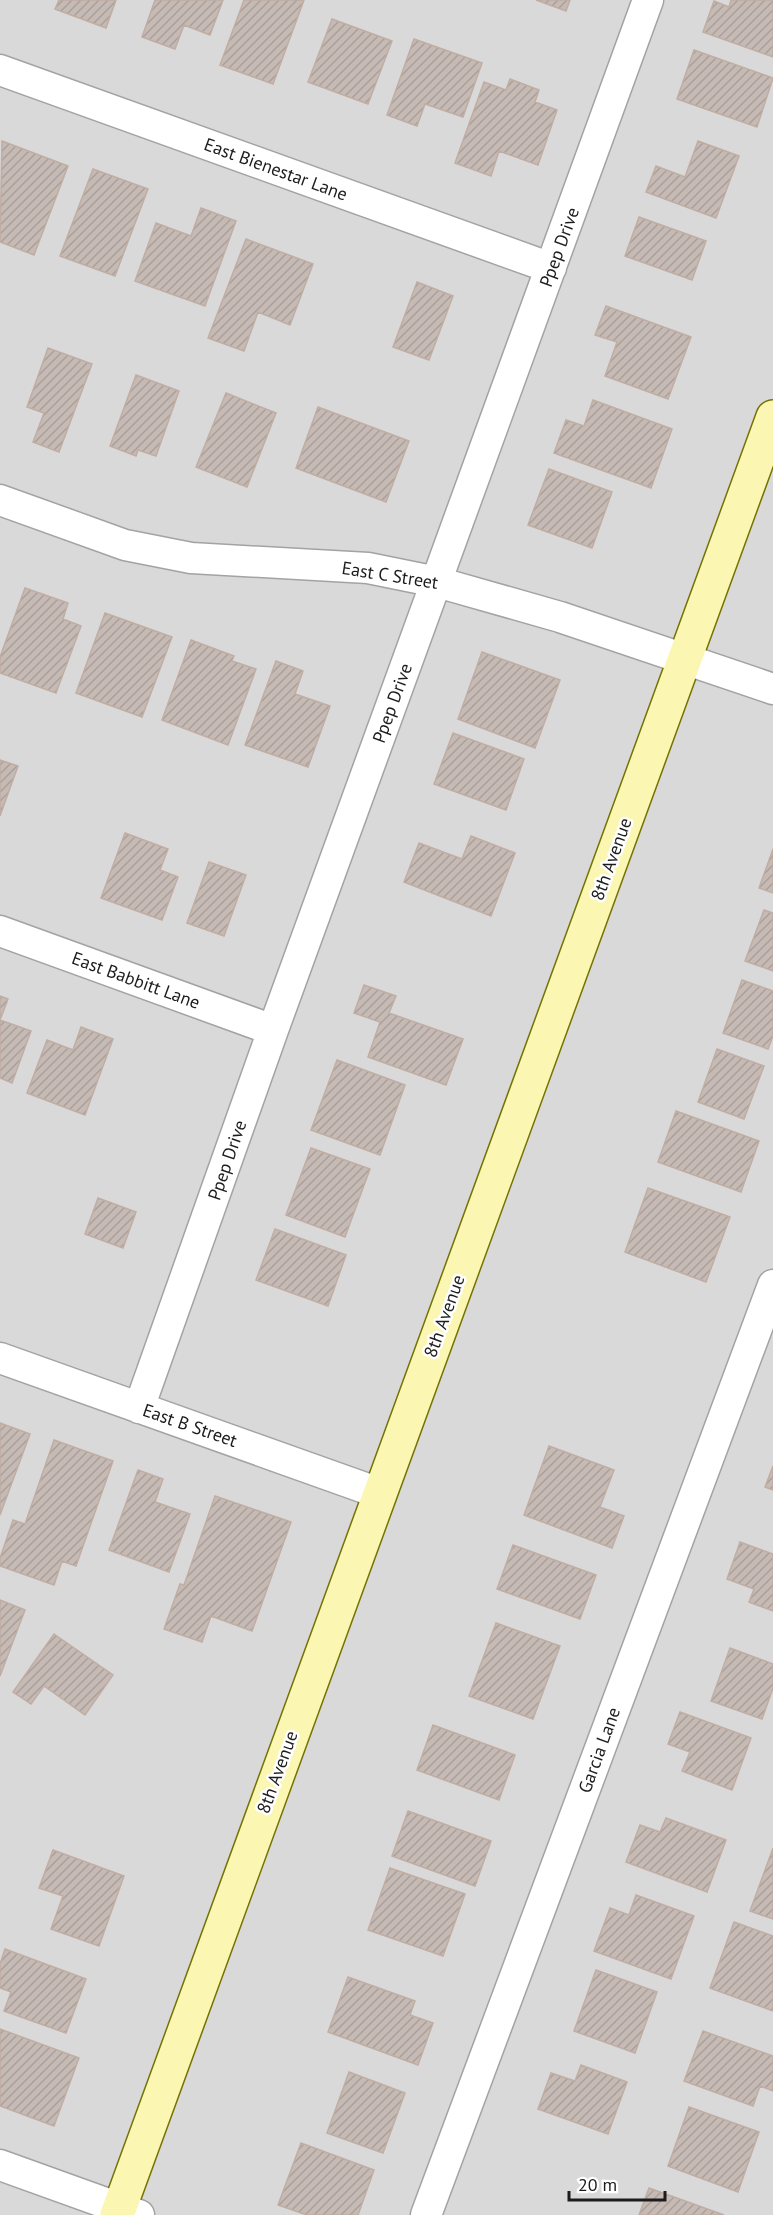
<svg xmlns="http://www.w3.org/2000/svg" width="773" height="2215" font-family="'PT Sans',sans-serif">
<style>
.residential{fill:#dad9d9}
.building{fill:url(#building-hatch);stroke:#c0ada3;stroke-width:1.5}
.lines{fill:none;stroke-linecap:round;stroke-linejoin:round}
.minor-casing{stroke:#a3a3a3;stroke-width:33}
.secondary-casing{stroke:#747302;stroke-width:36}
.minor{stroke:#fff;stroke-width:30}
.secondary{stroke:#fbf6b2;stroke-width:33}
.labels{text-anchor:middle;dominant-baseline:central;stroke-width:5;stroke-linejoin:round;paint-order:stroke}
.street-label{font-size:18px;fill:#1c1c1c;stroke:#fff}
</style>
<defs>
<pattern id="building-hatch" width="6" height="6" patternUnits="userSpaceOnUse" patternTransform="scale(1.5)"><rect width="6" height="6" fill="#c6bab5"/><path d="M-1 1l2-2M0 6l6-6M5 7l2-2" fill="none" stroke="#aa9f9b"/></pattern>
</defs>
<rect width="100%" height="100%" fill="#eee8e1"/>
<!-- residential -->
<path class="residential" d="M0,0H773V2215H0Z"/>
<!-- building -->
<path class="building" d="M59,0H116L106,28L55,9Z
M155,0H223L210,35L184,25L175,49L142,37Z
M244,0H304L273,84L220,65Z
M536,0H570L566,11Z
M731,0H773V57L703,32L714,1L729,7Z
M332,19L392,41L368,104L308,82Z
M414,39L482,63L463,117L425,104L417,126L387,115Z
M694,50L773,78L757,127L677,99Z
M510,79L539,90L535,102L557,110L538,165L499,151L491,176L455,163L484,82L506,90Z
M2,141L68,166L34,255L0,242Z
M698,141L739,156L716,218L646,192L656,166L685,177Z
M93,169L148,189L115,276L60,256Z
M201,208L236,221L205,306L135,281L156,223L191,236Z
M639,217L706,241L692,280L625,256Z
M246,239L313,264L290,325L258,312L244,351L208,338Z
M417,282L453,296L429,360L393,347Z
M606,306L691,337L668,399L605,376L617,342L595,335Z
M48,348L92,364L59,452L33,442L44,413L27,407Z
M136,375L179,391L156,456L138,450L136,456L110,446Z
M226,393L276,413L247,487L196,467Z
M593,400L672,429L651,488L554,453L566,420L584,426Z
M318,407L409,441L386,502L296,468Z
M549,469L612,492L592,548L528,525Z
M25,588L68,603L63,619L81,626L56,693L0,673V657Z
M105,613L172,637L142,717L76,693Z
M191,640L234,656L232,661L256,669L228,745L162,720Z
M482,652L560,680L535,748L458,719Z
M276,661L303,671L295,694L330,706L308,767L245,745Z
M453,733L524,759L506,810L434,784Z
M0,760L18,766L0,816Z
M125,833L168,849L160,870L178,877L162,920L101,898Z
M471,836L515,853L491,916L404,882L419,843L462,859Z
M773,849V893L759,888Z
M209,862L246,875L224,936L187,923Z
M764,910L773,913V971L745,961Z
M742,980L773,991V1036L768,1049L723,1033Z
M364,985L396,996L389,1013L463,1039L446,1085L368,1057L380,1022L354,1013Z
M0,996L8,999L0,1020L31,1031L12,1083L0,1078Z
M81,1027L113,1039L85,1115L27,1093L47,1040L73,1050Z
M717,1049L764,1066L744,1119L698,1102Z
M337,1060L405,1085L380,1155L311,1130Z
M676,1111L759,1141L741,1192L658,1162Z
M311,1148L370,1169L345,1237L286,1215Z
M648,1188L730,1217L706,1282L625,1252Z
M98,1198L136,1212L123,1248L85,1234Z
M275,1229L346,1255L328,1306L256,1280Z
M0,1423L30,1434L0,1515Z
M54,1440L113,1461L76,1566L62,1561L54,1585L0,1566V1558L13,1520L25,1524Z
M549,1446L614,1470L600,1507L624,1516L612,1548L524,1515Z
M773,1466V1490L765,1487Z
M138,1470L163,1479L155,1502L190,1514L169,1572L109,1550Z
M215,1496L291,1522L252,1631L211,1616L202,1642L164,1629L180,1584L184,1585Z
M740,1542L773,1554V1611L749,1602L754,1589L727,1579Z
M513,1545L596,1575L580,1619L497,1589Z
M0,1600L25,1610L0,1676Z
M496,1623L560,1646L533,1719L469,1696Z
M54,1634L113,1675L85,1715L44,1686L31,1704L13,1692Z
M730,1648L773,1664V1688L762,1719L711,1701Z
M680,1712L751,1738L732,1790L682,1771L690,1752L668,1744Z
M433,1725L515,1755L499,1800L417,1770Z
M408,1811L491,1841L475,1886L392,1856Z
M666,1818L726,1840L707,1892L626,1862L640,1825L660,1832Z
M773,1848V1919L750,1911Z
M53,1850L124,1876L99,1946L51,1929L63,1896L39,1888Z
M390,1868L465,1894L443,1956L368,1930Z
M636,1895L694,1916L671,1979L594,1951L610,1908L629,1915Z
M734,1922L773,1936V2011L710,1988Z
M5,1949L86,1979L66,2033L4,2011L11,1992L0,1988V1964Z
M596,1970L657,1992L635,2053L574,2031Z
M348,1977L415,2001L410,2015L433,2023L418,2065L328,2032Z
M0,2029L79,2058L54,2126L0,2106Z
M703,2031L773,2056V2091L760,2086L753,2106L684,2081Z
M581,2065L627,2082L608,2134L538,2109L551,2073L575,2081Z
M349,2072L405,2093L383,2153L327,2133Z
M689,2107L759,2132L738,2192L668,2166Z
M301,2143L374,2170L358,2215H307L278,2205Z
M649,2188L724,2215H639Z"/>
<g class="lines">
<!-- minor casing -->
<g class="minor-casing">
<path id="minor" d="M0,70L551,268
M0,500L125,545L191,558L368,568L437,582L560,617L773,689
M0,931L273,1030
M0,1358L379,1493
M139,1408L273,1030L648,0
M0,2165L139,2215
M426,2215L773,1285"/>
</g>
<!-- secondary casing -->
<g class="secondary-casing">
<path id="secondary" d="M117,2215L773,417"/>
</g>
<!-- minor -->
<use href="#minor" class="minor"/>
<!-- secondary -->
<use href="#secondary" class="secondary"/>
</g>
<g class="labels">
<!-- street labels -->
<g class="street-label">
<text transform="translate(276 169) rotate(20)">East Bienestar Lane</text>
<text transform="translate(559 247) rotate(-70)">Ppep Drive</text>
<text transform="translate(390 575) rotate(9)">East C Street</text>
<text transform="translate(392 703) rotate(-70)">Ppep Drive</text>
<text transform="translate(611 859) rotate(-70)">8th Avenue</text>
<text transform="translate(136 980) rotate(20)">East Babbitt Lane</text>
<text transform="translate(227 1160) rotate(-71)">Ppep Drive</text>
<text transform="translate(444 1316) rotate(-70)">8th Avenue</text>
<text transform="translate(190 1425) rotate(19)">East B Street</text>
<text transform="translate(599 1750) rotate(-70)">Garcia Lane</text>
<text transform="translate(277 1772) rotate(-70)">8th Avenue</text>
</g>
</g>
<!-- scale -->
<path d="M569 2191v9h96v-9" fill="none" stroke="#1c1c1c" stroke-width="3"/>
<text x="578" y="2191" font-size="18" fill="#1c1c1c" stroke="#ffffff" stroke-width="4.5" paint-order="stroke">20 m</text>
</svg>
